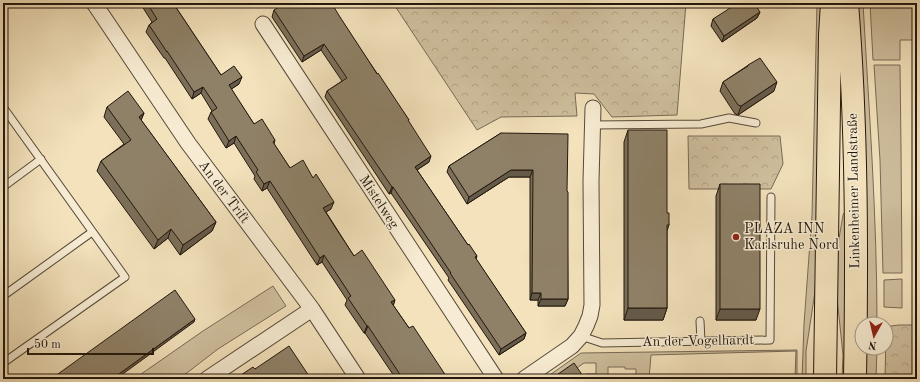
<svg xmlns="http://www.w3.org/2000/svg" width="920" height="382" font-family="'Old Standard TT',serif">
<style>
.grass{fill:#cfbf9e;stroke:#786b56}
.forest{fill:url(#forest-crowns);stroke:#786b56}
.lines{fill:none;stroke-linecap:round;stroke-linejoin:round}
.service-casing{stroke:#564a39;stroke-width:9}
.minor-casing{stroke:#564a39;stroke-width:17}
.primary-casing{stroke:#22170d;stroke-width:24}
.service{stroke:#f7ecd3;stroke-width:7}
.minor{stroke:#f7ecd3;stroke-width:15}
.primary{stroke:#f3e2bc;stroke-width:22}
.wall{fill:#7b6f59;stroke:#22170d}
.shaded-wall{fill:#645a49;stroke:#22170d}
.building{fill:#8f8168;stroke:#22170d}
.poi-dot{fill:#8f2418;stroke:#f7ecd3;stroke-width:1.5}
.labels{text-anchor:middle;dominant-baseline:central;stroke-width:3;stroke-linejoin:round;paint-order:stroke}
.street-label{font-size:14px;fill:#22170d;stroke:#f7ecd3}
.poi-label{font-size:14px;fill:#22170d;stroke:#f7ecd3;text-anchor:start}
</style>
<defs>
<pattern id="forest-crowns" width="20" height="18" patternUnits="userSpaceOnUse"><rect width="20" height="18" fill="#cfbf9e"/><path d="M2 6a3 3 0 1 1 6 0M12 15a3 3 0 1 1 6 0" fill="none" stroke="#b1a387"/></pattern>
</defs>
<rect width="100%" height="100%" fill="#f3e2bc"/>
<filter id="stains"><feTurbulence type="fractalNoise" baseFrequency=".005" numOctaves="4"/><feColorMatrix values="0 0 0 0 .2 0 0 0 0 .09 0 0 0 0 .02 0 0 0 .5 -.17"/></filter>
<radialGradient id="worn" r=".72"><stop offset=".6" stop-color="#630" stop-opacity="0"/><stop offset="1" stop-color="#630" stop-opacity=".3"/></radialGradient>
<!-- grass -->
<path class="grass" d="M817,3H822L816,275L815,292L806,351V379H802L804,324L812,215Z
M858,3H863C869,110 877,217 877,324H866Z
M870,3H917V40H900V60H873Z
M874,65H900L901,147L902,273H883L880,160Z
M844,213L846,214L847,379H842L843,355L836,288V256L843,215Z
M902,279V308L884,307V280Z
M273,286L286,306L218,349L179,379H134L203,331Z
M866,348H877L876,379H866Z
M797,350V379H795L796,351L651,355L649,379H636V369H625V367H608V379H588L584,375L586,374H596V363H584L561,379H544L581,353Z"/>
<!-- forest -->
<path class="forest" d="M393,3H686L677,115L612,117L594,94L575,93L577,116L501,117L477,130Z
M688,136H780L783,164L771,189H689Z
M899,325H917L916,379H885L886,331L887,327L891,326Z"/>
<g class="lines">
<!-- service casing -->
<g class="service-casing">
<path id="service" d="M3,107L125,277L3,363
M593,125L701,124L729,118L756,123
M3,187L41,159
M3,296L92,232
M700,321L701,341
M581,336L602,343L770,340L771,197"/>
</g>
<!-- minor casing -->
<g class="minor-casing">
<path id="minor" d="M94,3L188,143L312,309L358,379
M263,24L496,379
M207,379L312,309
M524,379L572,346L581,336L586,326L590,316L592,305L591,181L593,108"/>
</g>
<!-- primary casing -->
<g class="primary-casing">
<path id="primary" d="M847,3C857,128 857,254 855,379
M825,379L830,35L832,3"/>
</g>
<!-- service -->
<use href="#service" class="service"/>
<!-- minor -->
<use href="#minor" class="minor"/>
<!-- primary -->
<use href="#primary" class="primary"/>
</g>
<!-- wall -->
<path class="wall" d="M128,3H138L131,8Z
M140,3H173L221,75L239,84L231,89L254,124L275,140L274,144L290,168L331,209L326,212L354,256L393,305L409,328L448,379H396L365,333H364L345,305L347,300L322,262L317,265L267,188L262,191L254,179L255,176L234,143L226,148L208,119L211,112L212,111L201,93L192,99L165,58H164L146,32L149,25L152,22Z
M274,10L340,17V18L370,63L409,120L408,121L429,162L417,170L468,245L477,256L476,259L526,333L524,339L499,355L448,280L449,278L391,193L389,194L325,97L327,91L342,81L321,50L302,62L272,17Z
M760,12L757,18L722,42L711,26L713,19Z
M748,65L774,91L738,115L735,114L720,91L723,82L747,66Z
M107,107L144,113L141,120L216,222L212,231L180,255L168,238L154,249L97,171L101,161L124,144L104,117Z
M628,130L667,213L669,225L667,231V308L663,320H624V142Z
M501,133L567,191L568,299L565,306H538V300H530V177H509L467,204L447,172L449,166Z
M720,184L756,320H716V196Z
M255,369L311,379H240L241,375Z"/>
<!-- shaded-wall -->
<path class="shaded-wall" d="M133,3H138L131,8Z
M760,12L757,18L722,42L724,36Z
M324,44L321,50L302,62L304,56Z
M242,77L239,84L227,92L229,85Z
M777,82L774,91L738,115L741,106Z
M203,87L201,93L192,99L194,92Z
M144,113L140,123L139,117Z
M236,136L234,143L226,148L229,141Z
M431,156L429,162L412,173L415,167Z
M511,170H533L530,177H509L467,204L469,197Z
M270,181L267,188L262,191L264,184Z
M392,187H393L391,193L389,194Z
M334,202L331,209L321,215L323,208Z
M216,222L212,231L180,255L183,245Z
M171,229L168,238L154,249L158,240Z
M324,255L322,262L317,265L320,258Z
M532,293H541L538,300H530Z
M541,299H568L565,306H538Z
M395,300L393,307L391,302Z
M628,308H667L663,320H624Z
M720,309H760L756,320H716Z
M195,319L194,322L116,379H112Z
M367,326H368L365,333H364Z
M526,333L524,339L499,355L501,349Z"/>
<!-- building -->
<path class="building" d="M147,3H173L221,75L234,66L242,77L229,85L254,124L262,119L275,140L273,142L290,168L303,160L313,178L316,174L334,202L323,208L335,227L354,256L362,250L395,300L391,302L409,328L413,326L448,379H403L368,326H367L348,298L351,296L324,255L320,258L270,181L264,184L256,172L258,170L236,136L229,141L211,112L217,108L203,87L194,92L167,51V52L149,25L157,19Z
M285,3H330L331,5L332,4L340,17L370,63L377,74L378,73L409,120H408L431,156L415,167L468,245L469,244L477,256L475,257L526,333L501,349L450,273H451L393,187H392L327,91L347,78L324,44L304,56L274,10Z
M738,3H754L760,12L724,36L713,19Z
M760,58L777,82L741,106L738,105L723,82L748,66V65Z
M128,91L144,113L139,117L216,222L183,245L171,229L158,240L101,161L131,140L107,107Z
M628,130H667V213H669V225H667V308H628Z
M501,133L568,134L567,191L568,192V299H541V293H532L533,170H511L469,197L449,166Z
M720,184H760V309H720Z
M175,290L195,319L112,379H51Z
M289,346L311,379H244L241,375L253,367L255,369Z
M574,363L585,379H551Z"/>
<!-- markers -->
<circle class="poi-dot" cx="736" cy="237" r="4"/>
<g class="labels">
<!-- street labels -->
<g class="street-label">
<text transform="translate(854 191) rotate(-91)">Linkenheimer Landstraße</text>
<text transform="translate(224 192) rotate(53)">An der Trift</text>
<text transform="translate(379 202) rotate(57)">Mistelweg</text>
<text transform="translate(698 341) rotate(-1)">An der Vogelhardt</text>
</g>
<!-- poi labels -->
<g class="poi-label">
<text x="744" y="229">PLAZA INN<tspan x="744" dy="16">Karlsruhe Nord</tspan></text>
</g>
</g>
<!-- margin -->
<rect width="920" height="382" fill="none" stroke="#f3e2bc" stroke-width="16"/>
<rect x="4" y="4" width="912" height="374" fill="none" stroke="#22170d" stroke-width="2"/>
<rect x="8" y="8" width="904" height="366" fill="none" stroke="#22170d"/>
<!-- north arrow -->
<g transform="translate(874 336) rotate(188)"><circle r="19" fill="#f7ecd3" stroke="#a29784"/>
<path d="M0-3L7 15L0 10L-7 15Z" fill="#8f2418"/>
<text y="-6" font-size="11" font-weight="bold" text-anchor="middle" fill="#22170d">N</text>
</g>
<!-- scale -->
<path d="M28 348v6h125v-6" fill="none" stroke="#22170d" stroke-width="2"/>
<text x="34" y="348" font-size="12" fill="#22170d" stroke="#f7ecd3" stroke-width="3" paint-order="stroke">50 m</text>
<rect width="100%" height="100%" filter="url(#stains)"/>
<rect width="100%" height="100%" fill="url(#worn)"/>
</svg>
